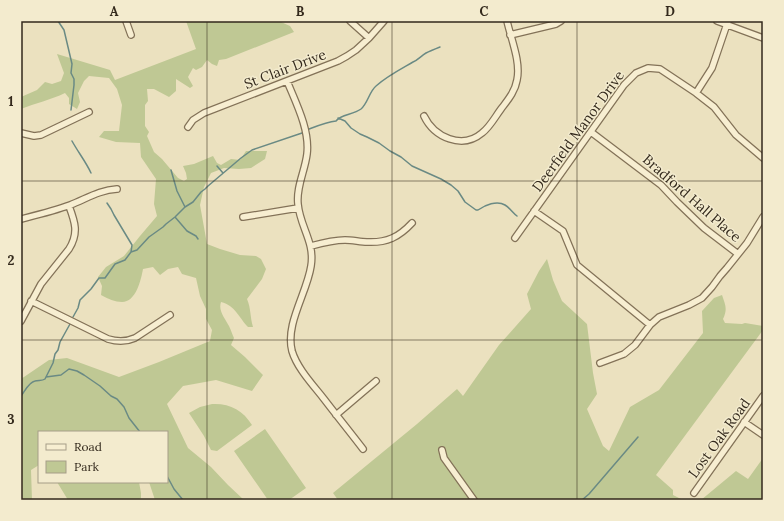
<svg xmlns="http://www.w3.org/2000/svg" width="784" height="521" font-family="Lora,serif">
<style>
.green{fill:#bfc894}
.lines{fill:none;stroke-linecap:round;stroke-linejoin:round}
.stream{stroke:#6a8a84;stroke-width:1.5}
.minor-casing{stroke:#837258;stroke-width:8}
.minor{stroke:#f7eed1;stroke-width:5.5}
.grid{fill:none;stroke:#33291c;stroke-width:1;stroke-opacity:0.55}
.labels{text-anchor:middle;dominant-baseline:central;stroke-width:3;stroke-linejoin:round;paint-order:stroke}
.street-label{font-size:14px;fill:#33291c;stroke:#f3ebce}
.neatline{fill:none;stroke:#33291c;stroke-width:1.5}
.grid-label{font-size:13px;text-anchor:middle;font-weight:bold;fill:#33291c}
</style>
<rect width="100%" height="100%" fill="#ebe1bf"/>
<!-- green -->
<path class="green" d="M186,21H281V22L290,26L294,32L226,59L219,60L217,66L212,64L207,60L202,67L196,70L193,68L188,77L193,86L190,88L176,79V91L169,97L154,89H147L148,101L145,105V126L149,132L147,136L154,152L162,159L178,178L184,181L187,179L186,173L183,166L194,164L213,156L217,163L221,165L231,159L240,160L246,151H267L265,159L251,168L239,169L224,168L211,173L204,187L200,205L207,244L220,249L240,255L256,256L261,259L266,269L262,279L247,299C251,308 250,317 253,327H248C239,318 236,306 221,302C218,311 225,318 229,326C231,330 232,334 234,338L231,345L245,357L263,375L252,391L216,380L183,386L167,404L188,448L211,467L228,485L244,500H155L149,482H167V432H39V465L31,470L32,500H21V379L49,360L67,358L119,377L159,362L210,341L212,330L206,319V309L200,296L196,278L182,274L178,267L168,269L160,275L153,267L143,269C141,280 136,302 122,302C115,302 108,299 101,295L102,286L98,277L106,267L124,256L140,236L157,216L154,204L156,179L141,157L140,143L116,142L99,137L104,131H119L122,105L117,89L109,78L89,76L84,81L78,93L80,102L77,109L69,104V98L65,93C51,100 35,103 21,109V97L37,90L45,82L52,84L61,81L64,73L57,54L110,70L115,80L196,49Z
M547,259L553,280L562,301L587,324L593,373L597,394L587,409L603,446L609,451L630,407L659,390L703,333L702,311L714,298L722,295C725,304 728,309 723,319L725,323L742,324L745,323L763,326V330L656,475L673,490V495L683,500H338L333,493L417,424L457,389L463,396L499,345L531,309L527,294L539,271Z
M212,404C229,403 243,410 252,425L217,451L211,450L204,436L189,413L200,407Z
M265,429L306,488L289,500H268L234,451Z
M763,458V500H701L736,471L748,479Z
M57,482H139L141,493V498L138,500H68Z"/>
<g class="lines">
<!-- stream -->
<path class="stream" d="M58,21L64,30L72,64L71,73L74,79V85L71,110
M338,118L345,121L351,128L360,134L367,137L379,143L390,151L401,157L412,166L441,179L451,185L458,191L465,202L476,210H478C485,205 497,200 505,205C510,208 513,213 517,216
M309,129C317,126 327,122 336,121C341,114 353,115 361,109C368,103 369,92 376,86C387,76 401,69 413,62C418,60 421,56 426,53C430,51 435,49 440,47
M72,141C78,152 86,162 91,173
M217,166L223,173
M171,170L177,191L185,207
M107,203L111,209L114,215L132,245L131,252
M175,217L187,231L196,236L198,239
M73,317L78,308L80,300L91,289L99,278H105L115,264L125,260L131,252L137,250L149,237L163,227L166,224L175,217L185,207L193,202L201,192L205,189L208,186L241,158L252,150L302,133
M46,377L61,375L69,369L77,371L84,375L100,386L111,396L117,399L124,407L129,418L140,432
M21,396C25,391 29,382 35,381C39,380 42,381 45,379L53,363L55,354L58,350L60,342L70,324
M167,476L174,489L183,500
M582,500L589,494L638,437"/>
<!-- minor casing -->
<g class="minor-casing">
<path id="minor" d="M126,21L131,35
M350,21L369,38
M717,21L763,38
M510,35L556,24L561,21
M287,81C296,103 310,130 307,154C305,171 296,187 298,204C300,227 315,242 311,266C307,293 285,324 292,351C297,368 313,385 324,399C337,416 350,432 363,449
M696,93L712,68L728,21
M424,116C434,137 462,150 482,133C490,127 495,117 501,109C507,101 515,92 517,80C521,62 511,39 507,21
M188,127L193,120L204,113L338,61L347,56L356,50L369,38L384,21
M591,132L661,185L677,202L704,228L738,254
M21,133L34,136L41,135L89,112
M534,211L563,231L577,265L650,325
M243,217L298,208
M21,219C37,215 54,211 70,205C86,199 99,190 117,189
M515,238L624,85L636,73L648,68L660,69L696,93L714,107L736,135L763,158
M311,246C322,243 334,240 345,240C353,240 360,242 367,242C387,243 399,237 412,223
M31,301L108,339C118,342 126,342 135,338L170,315
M21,321L41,284L69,249C79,233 75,222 69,206
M600,363L624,354L635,345L650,325L659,317L689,305L702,298L712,287L720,276L727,268L747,243L763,217
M336,415L376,381
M744,422L763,435
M442,450L444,458L474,500
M694,493L763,396"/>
</g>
<!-- minor -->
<use href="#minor" class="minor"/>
</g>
<!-- grid -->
<path class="grid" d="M207,21V500M392,21V500M577,21V500M21,181H763M21,340H763"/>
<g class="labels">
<!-- street labels -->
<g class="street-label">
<text transform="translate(285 69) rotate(-21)">St Clair Drive</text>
<text transform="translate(578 131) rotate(-54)">Deerfield Manor Drive</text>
<text transform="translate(692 198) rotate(41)">Bradford Hall Place</text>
<text transform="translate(719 438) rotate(-54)">Lost Oak Road</text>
</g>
</g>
<!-- border -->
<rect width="784" height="521" fill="none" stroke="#f3ebce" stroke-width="44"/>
<!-- legend -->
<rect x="38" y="431" width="130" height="52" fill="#f3ebce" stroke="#a69d87"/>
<rect x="46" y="444" width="20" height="6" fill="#f7eed1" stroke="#a69d87"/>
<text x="74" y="451" font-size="12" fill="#33291c">Road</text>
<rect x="46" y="461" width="20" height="12" fill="#bfc894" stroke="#a69d87"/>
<text x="74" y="471" font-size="12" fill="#33291c">Park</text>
<rect x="22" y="22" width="740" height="477" class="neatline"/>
<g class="grid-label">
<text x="114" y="16">A</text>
<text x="300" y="16">B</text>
<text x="484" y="16">C</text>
<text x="670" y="16">D</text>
<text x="11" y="106">1</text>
<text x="11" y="265">2</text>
<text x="11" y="424">3</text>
</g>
</svg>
